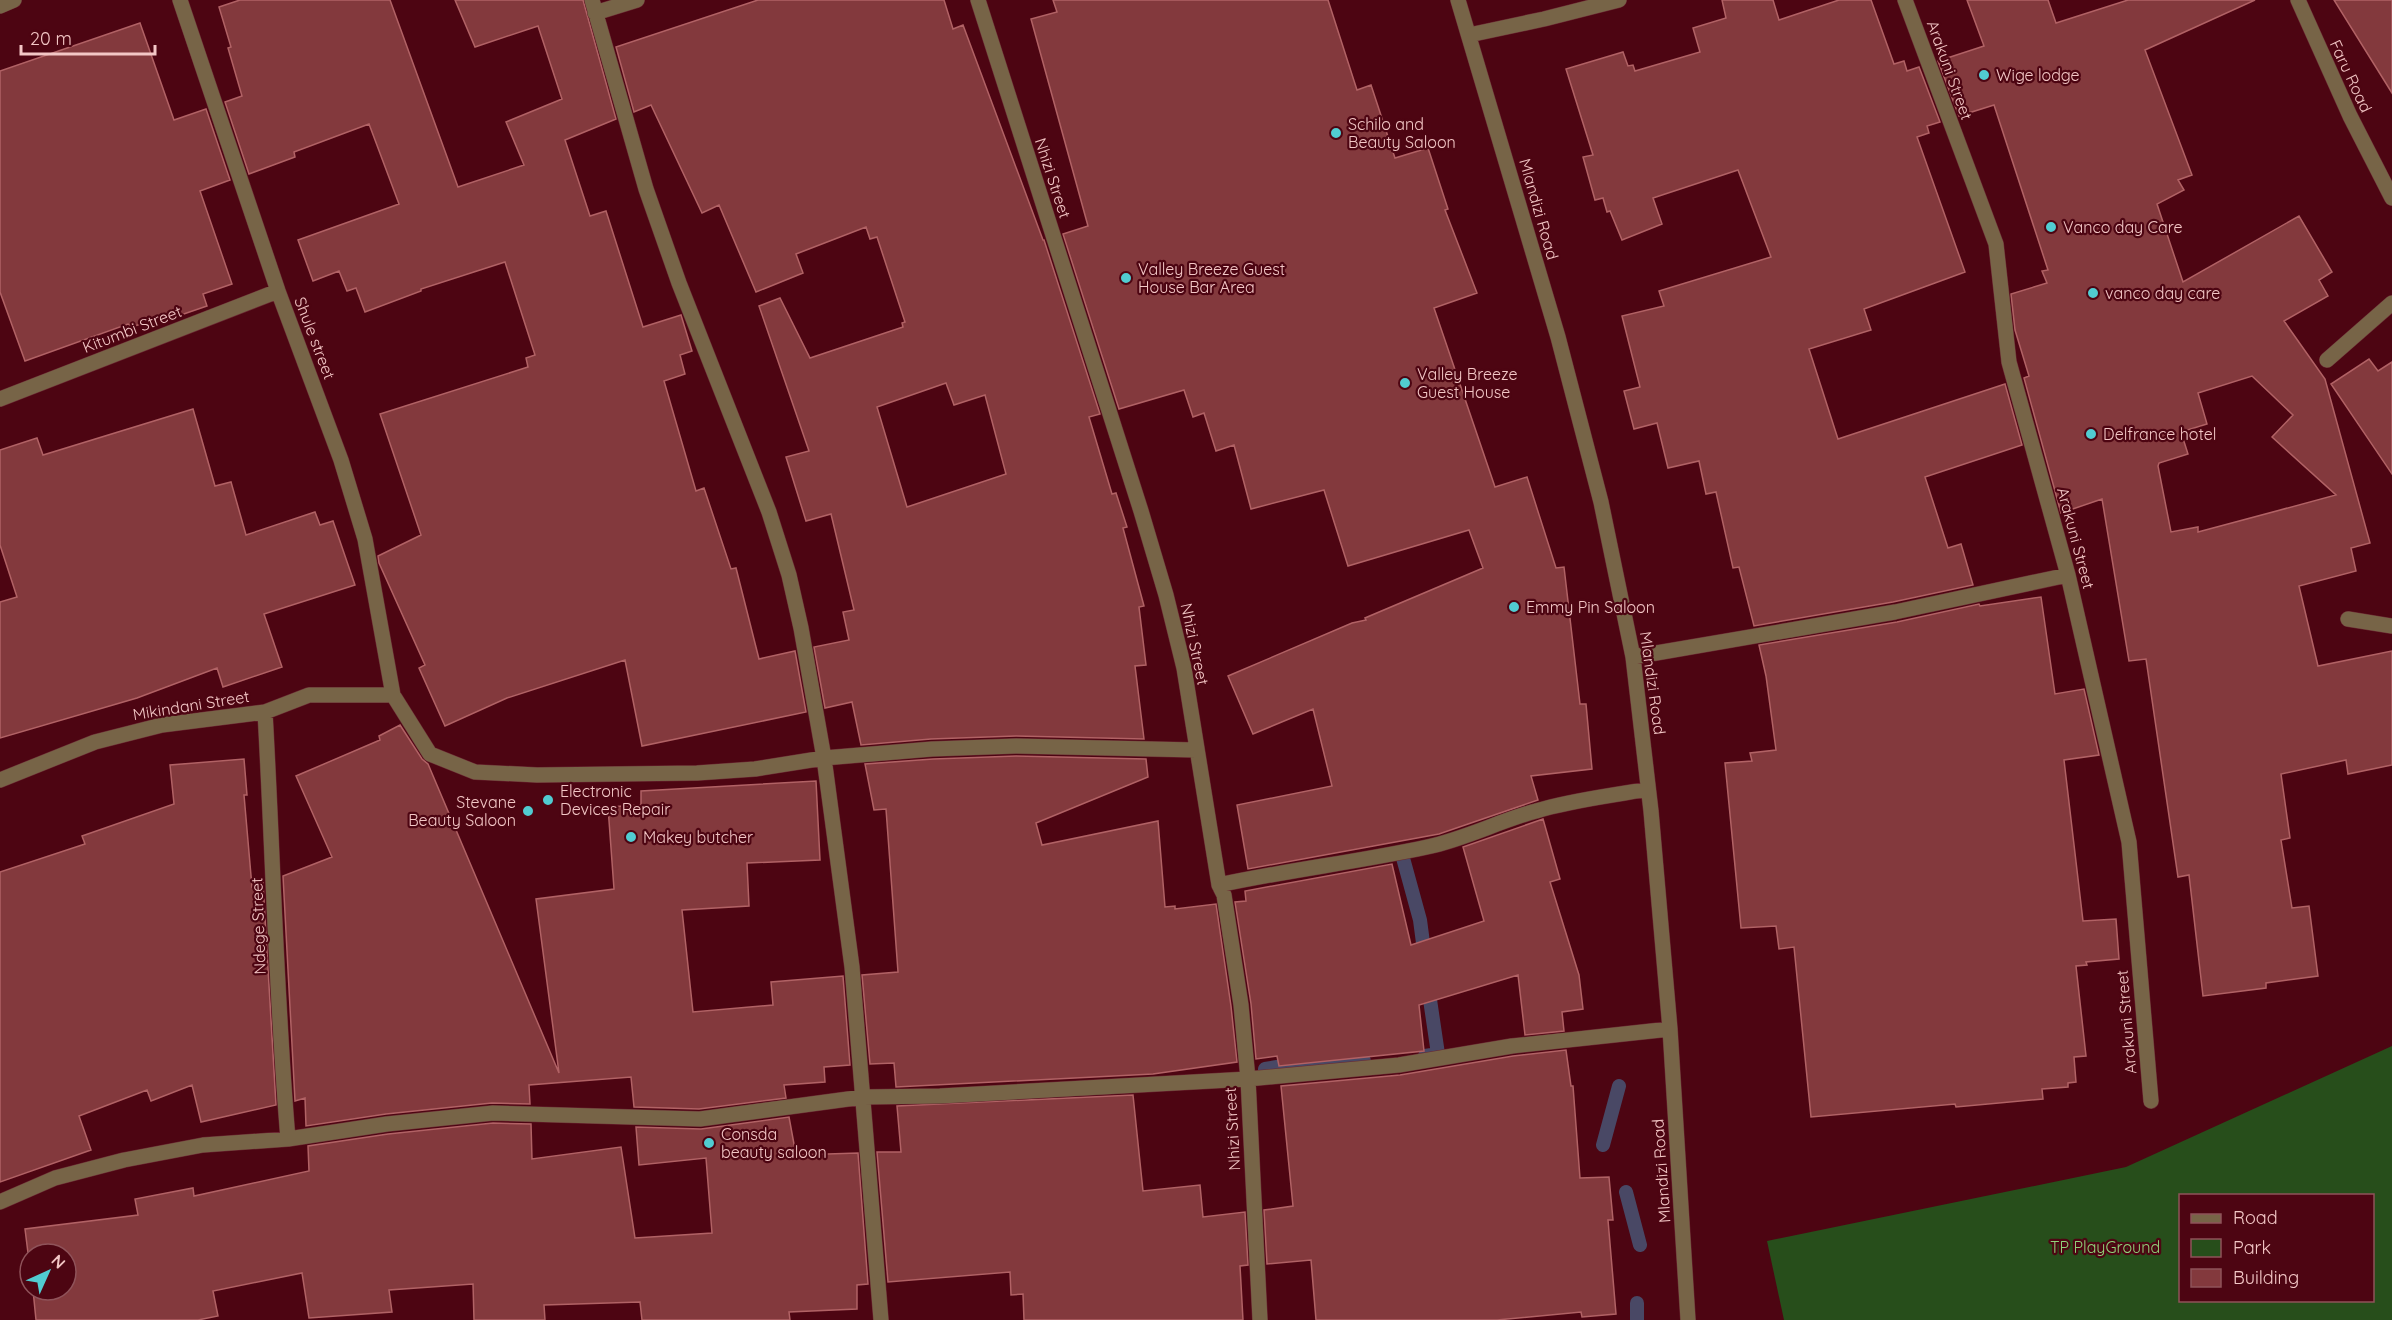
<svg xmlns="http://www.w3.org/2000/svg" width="2392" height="1320" font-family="Quicksand,sans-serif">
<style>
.green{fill:#274e1b;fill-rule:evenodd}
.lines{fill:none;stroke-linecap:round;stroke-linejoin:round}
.stream{stroke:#494865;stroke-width:14}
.building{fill:#83393d;stroke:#b16265;stroke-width:1.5;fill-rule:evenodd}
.minor-casing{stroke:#6b2832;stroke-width:16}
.minor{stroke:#776447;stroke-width:15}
.poi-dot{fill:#51ccd1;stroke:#4d0512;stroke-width:2}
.labels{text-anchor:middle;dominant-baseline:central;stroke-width:4.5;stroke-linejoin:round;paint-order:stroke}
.street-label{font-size:16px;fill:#f3c7c6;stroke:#4d0512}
.poi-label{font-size:16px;fill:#f3c7c6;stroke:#4d0512;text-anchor:start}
.park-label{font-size:16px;fill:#90d47b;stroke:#4d0512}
</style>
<rect width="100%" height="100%" fill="#4d0512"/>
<!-- green -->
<path class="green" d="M2392,1046V1320H1784L1767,1241L2126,1167ZM2180,1196H2372V1300H2180Z"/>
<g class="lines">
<!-- stream -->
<path class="stream" d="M1403,858L1420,920L1425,958
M1425,1056L1438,1054L1428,986
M1265,1069L1289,1065L1364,1061
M1603,1145L1619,1086
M1626,1192L1640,1245
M1637,1320V1303"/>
</g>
<!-- building -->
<path class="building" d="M240,0H390L458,187L524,165L506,122L562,99L538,26L475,47L455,0H583L616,119L565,140L590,216L606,211L643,327L681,315L692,351L680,355L685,374L664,381L696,491L704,488L731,569L736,568L759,659L795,651L806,712L642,746L625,660L507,698L445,726L419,668L425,665L379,563L378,556L421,535L380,414L528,367L526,358L535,355L505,262L421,289V291L365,312L356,288L347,291L339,271L313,281L298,240L399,204L369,124L294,152L295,157L249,174L225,102L242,96L228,48L231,47L219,7Z
M758,0H944L953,29L963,25L1043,240H1044L1100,414L1089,417L1112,494L1116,493L1127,527L1123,528L1144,606L1139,607L1146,665L1135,666L1144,739L1016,736L931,739L861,745L852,702L825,708L814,647L849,640L843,612L854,610L831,514L806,521L786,457L809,451L759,306L780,298L810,358L903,327L902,323L905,322L877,237L870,239L866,227L796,254L803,273L756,292L719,205L702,213L651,105L634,112L616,47ZM946,383L954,405L985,395L1006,474L907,507L877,407Z
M1053,0H1328L1357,90L1371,85L1395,158L1428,148L1448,209L1445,210L1477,293L1434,308L1495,487L1527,477L1556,568L1564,567L1580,704H1586L1592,769L1531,776L1538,800L1439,834L1248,869L1237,805L1332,786L1313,709L1253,734L1228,676L1352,623L1366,620L1365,618L1483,568L1469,530L1348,566L1324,490L1251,509L1234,445L1216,451L1204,413L1193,417L1184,390L1119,409L1063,234L1088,226L1031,19L1057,12Z
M1722,0H1773L1779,20L1839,0H1871L1894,64L1904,61L1907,71L1919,67L1940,122L1927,126L1929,133L1917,137L1965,272L1864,309L1871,330L1809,349L1838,439L2005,384L2022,445L1925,477L1948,548L1961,544L1973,585L1893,602L1754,626L1739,567L1733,568L1716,492L1706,494L1699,461L1668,468L1657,423L1634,429L1624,391L1640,387L1622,316L1664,306L1659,291L1771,257L1738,170L1653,198L1662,224L1622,240L1610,211L1607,212L1603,198L1595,200L1583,157L1593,155L1566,69L1623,52L1628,66L1633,65L1635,71L1700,52L1693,28L1726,18Z
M1967,0H2048L2056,23L2128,0H2255L2145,50L2192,175L2178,180L2184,190L2157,204L2183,282L2299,216L2332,272L2319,280L2328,296L2284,321L2325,379L2370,543L2351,548L2356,571L2299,586L2318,666L2392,651V765L2348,774L2346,760L2281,774L2290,838L2281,840L2292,908L2309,906L2318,976L2266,983V988L2203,996L2189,875L2178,877L2146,659L2129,661L2102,499L2061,513L2024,378L2029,376L2015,330L2011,294L2047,283L2042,271L2048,270L1994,105L1959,116L1938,61L1984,46ZM2252,376L2293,415L2272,437L2336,495L2198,532V527L2171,532L2158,466L2159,463L2188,454L2181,432L2207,424L2198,393Z
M2334,0H2392V93Z
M140,23L174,120L206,109L230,180L200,191L232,284L203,294L207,306L175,317L174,313L132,327L128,324L25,361L0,292V71Z
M2369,359L2378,371L2392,362V474L2331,384Z
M193,409L215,486L231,482L246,535L315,512L320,525L333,521L355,585L264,614L282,667L223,687L217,668L137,698L0,738V602L17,597L0,545V450L37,438L43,455Z
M2041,597L2055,694L2084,689L2099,755L2064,760L2083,921L2116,919L2119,959L2086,962L2087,965L2076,966L2086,1056L2074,1057L2076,1082L2068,1083V1087L2042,1089L2043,1099L1956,1107L1955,1104L1811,1117L1794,947L1779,949L1776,926L1741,928L1725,763L1752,761L1750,753L1776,750L1766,676L1759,645L1897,622L1979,604L1980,606Z
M400,725L422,759L428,764L559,1073L536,899L614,889L608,807L641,805V791L816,781L820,860L747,863L749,906L682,910L693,1012L773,1005L771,982L843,976L850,1065L824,1067L825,1082L784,1085L786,1098L699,1109L634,1107L631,1077L529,1085L530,1104L492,1103L386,1114L306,1126L305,1098L295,1101L283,876L332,857L296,776L380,740L379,736Z
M1016,756L1146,759L1148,777L1036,823L1042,845L1158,821L1165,907L1175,906V909L1216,904L1231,1006L1237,1062L1153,1074L896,1087L894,1063L870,1064L862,975L898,972L886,809L874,810L865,764L933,759Z
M244,759L247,795H244L252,887L263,883L276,1105L201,1122L192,1085L151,1101L147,1090L79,1116L91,1150L0,1182V872L85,844L82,836L174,804L170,765Z
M1543,819L1560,879L1550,882L1579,975L1583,1009L1562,1012L1564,1031L1525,1035L1518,975L1419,1005L1424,1051L1279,1066L1277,1056L1256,1059L1251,1004L1235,902L1246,901L1245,891L1392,864L1411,945L1484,921L1463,847Z
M1566,1050L1571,1086H1573L1580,1178L1609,1177L1613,1220H1608L1616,1314L1582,1317L1581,1312L1497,1320H1316L1311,1260L1267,1264L1264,1210L1293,1206L1281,1086L1400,1075L1513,1056Z
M1133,1095L1143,1191L1200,1185L1203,1217L1245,1212L1248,1265L1240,1266L1243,1320H1024L1023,1294L1011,1295L1010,1272L888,1282L877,1152H901L897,1106Z
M789,1117L796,1155L858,1153L868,1284L857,1285V1309L789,1312L790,1320H642L640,1302L544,1305L545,1320H474L473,1284L389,1290L392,1312L309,1318L302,1273L213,1291L218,1316L198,1320H36L33,1290H66V1254H30V1269L25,1229L138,1215L135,1199L193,1188L194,1196L309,1171L308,1146L388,1134L493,1123L531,1124L532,1159L621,1147L635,1238L712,1233L706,1158L639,1165L636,1127L701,1129Z"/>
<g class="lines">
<!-- minor casing -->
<g class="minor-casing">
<path id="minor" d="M180,0L278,291L341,460L365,539L393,695L430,754L475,772L537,775L697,773L755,769L824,758L932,749L1016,746L1196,750
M592,0L646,189L679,283L769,512L789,575L801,628L824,758L852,967L881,1320
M978,0L1141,511L1166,595L1184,668L1219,885L1224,895L1241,1005L1248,1079L1260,1320
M1458,0L1558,337L1601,502L1633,657L1651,811L1670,1029L1688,1320
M1905,0L1996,244L2009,362L2068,575L2129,842L2151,1101
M2298,0L2350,116L2392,198
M0,6L14,0
M595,13L637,0
M1469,35L1544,19L1619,0
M2327,360L2392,303
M0,399L278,291
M2348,619L2392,626
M1633,657L1895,612L2068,575
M265,712C273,854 276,997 288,1139
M0,780L95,742L162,725L265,712L309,695H393
M1219,885C1288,870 1358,862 1427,847C1465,839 1499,821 1536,811C1572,800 1611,796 1648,789
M0,1202L55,1178L124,1160L203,1145L288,1139L387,1124L493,1113L700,1119L863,1097L940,1096L1248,1079L1399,1065L1512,1046L1670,1029"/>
</g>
<!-- minor -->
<use href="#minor" class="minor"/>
</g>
<!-- markers -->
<g class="poi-dot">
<circle cx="1984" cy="75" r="6"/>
<circle cx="1336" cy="133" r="6"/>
<circle cx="2051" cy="227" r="6"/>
<circle cx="1126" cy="278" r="6"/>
<circle cx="2093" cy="293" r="6"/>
<circle cx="1405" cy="383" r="6"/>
<circle cx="2091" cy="434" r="6"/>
<circle cx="1514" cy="607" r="6"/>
<circle cx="548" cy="800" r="6"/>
<circle cx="528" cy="811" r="6"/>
<circle cx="631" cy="837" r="6"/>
<circle cx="709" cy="1143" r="6"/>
</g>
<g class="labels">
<!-- street labels -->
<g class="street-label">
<text transform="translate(1950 70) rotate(70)">Arakuni Street</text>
<text transform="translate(2351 76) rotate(65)">Faru Road</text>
<text transform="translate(1053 178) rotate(72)">Nhizi Street</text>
<text transform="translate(1539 209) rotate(74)">Mlandizi Road</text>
<text transform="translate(132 329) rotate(-21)">Kitumbi Street</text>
<text transform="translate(315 338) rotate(69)">Shule street</text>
<text transform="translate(2076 538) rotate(75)">Arakuni Street</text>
<text transform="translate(1195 644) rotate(78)">Nhizi Street</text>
<text transform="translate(1653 683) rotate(82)">Mlandizi Road</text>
<text transform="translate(191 705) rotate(-9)">Mikindani Street</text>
<text transform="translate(258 926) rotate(-92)">Ndege Street</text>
<text transform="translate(2126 1022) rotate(-95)">Arakuni Street</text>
<text transform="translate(1232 1129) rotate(-93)">Nhizi Street</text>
<text transform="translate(1661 1171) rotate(-94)">Mlandizi Road</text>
</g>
<!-- poi labels -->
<g class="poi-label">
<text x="1996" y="75">Wige lodge</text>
<text x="1348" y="124">Schilo and<tspan x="1348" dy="18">Beauty Saloon</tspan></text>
<text x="2063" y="227">Vanco day Care</text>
<text x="1138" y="269">Valley Breeze Guest<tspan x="1138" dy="18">House Bar Area</tspan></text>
<text x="2105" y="293">vanco day care</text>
<text x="1417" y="374">Valley Breeze<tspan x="1417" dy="18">Guest House</tspan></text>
<text x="2103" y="434">Delfrance hotel</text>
<text x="1526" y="607">Emmy Pin Saloon</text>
<text x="560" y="791">Electronic<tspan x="560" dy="18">Devices Repair</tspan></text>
<text x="516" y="802" text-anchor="end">Stevane<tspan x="516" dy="18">Beauty Saloon</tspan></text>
<text x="643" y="837">Makey butcher</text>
<text x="721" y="1134">Consda<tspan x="721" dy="18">beauty saloon</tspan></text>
</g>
<!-- park labels -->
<g class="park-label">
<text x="2105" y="1247">TP PlayGround</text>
</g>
</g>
<!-- legend -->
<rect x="2179" y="1194" width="195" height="108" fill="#4d0512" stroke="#8f535a" stroke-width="1.5"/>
<rect x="2191" y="1214" width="30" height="9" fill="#776447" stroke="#8f535a" stroke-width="1.5"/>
<text x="2233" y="1224" font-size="18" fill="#f3c7c6">Road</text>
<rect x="2191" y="1239" width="30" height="18" fill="#274e1b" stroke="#8f535a" stroke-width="1.5"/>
<text x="2233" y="1254" font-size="18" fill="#f3c7c6">Park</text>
<rect x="2191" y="1269" width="30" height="18" fill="#83393d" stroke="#8f535a" stroke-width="1.5"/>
<text x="2233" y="1284" font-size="18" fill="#f3c7c6">Building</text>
<!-- north arrow -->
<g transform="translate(48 1272) rotate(45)"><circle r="28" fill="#4d0512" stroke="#8f535a" stroke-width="1.5"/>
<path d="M0-4.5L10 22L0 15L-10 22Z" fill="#51ccd1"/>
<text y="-9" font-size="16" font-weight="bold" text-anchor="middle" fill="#f3c7c6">N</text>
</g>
<!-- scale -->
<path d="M21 45v9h134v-9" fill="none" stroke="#f3c7c6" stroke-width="3"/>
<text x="30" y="45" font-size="18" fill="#f3c7c6" stroke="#4d0512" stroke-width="4.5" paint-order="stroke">20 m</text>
</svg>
